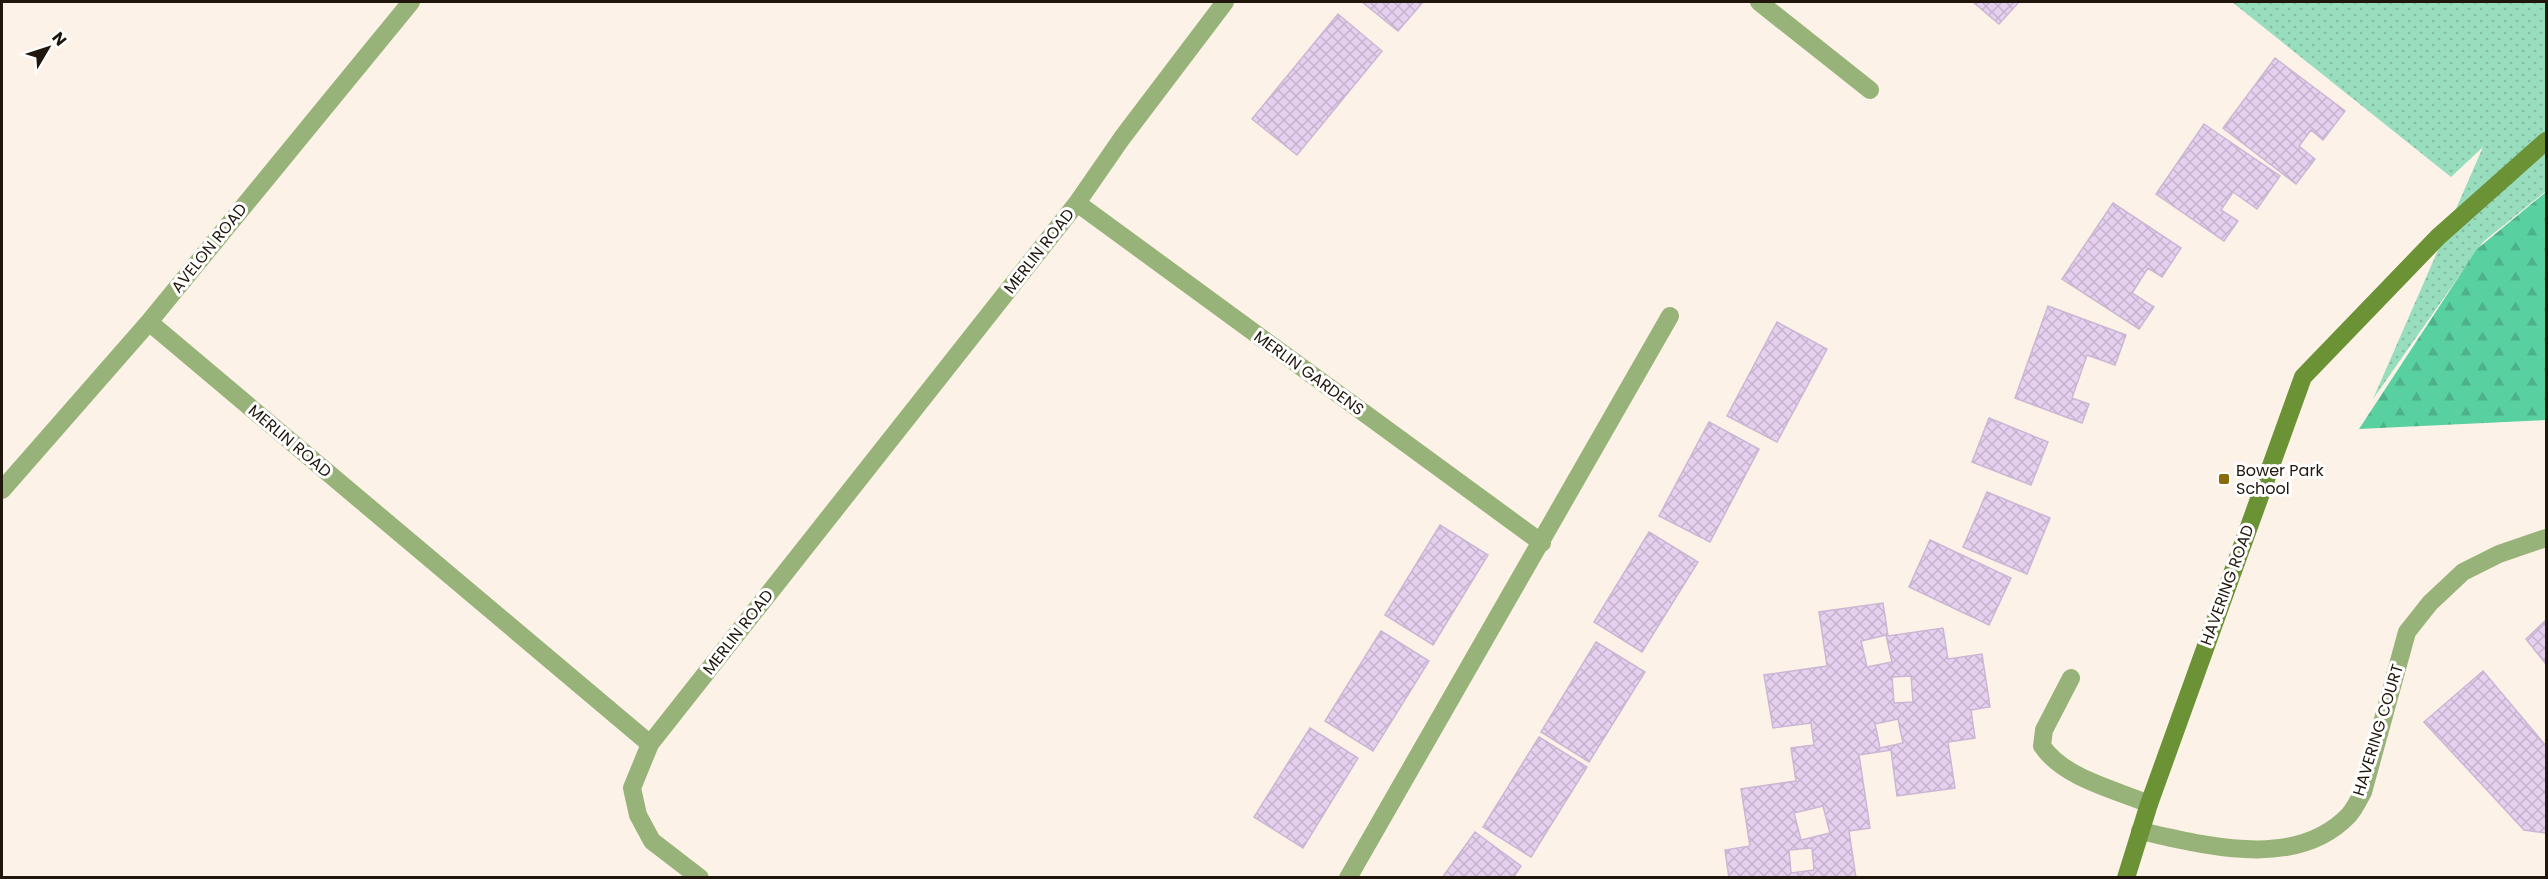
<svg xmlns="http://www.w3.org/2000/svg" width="2548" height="879" font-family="Poppins,sans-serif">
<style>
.grass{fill:url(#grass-dots)}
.forest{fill:url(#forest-firs)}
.building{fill:url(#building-cross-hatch);stroke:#cbb6d4;stroke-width:1.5;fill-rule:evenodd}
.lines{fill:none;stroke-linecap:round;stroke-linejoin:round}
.service{stroke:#98b37a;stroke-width:18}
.minor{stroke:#98b37a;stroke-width:18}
.secondary{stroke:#6c9236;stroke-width:18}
.poi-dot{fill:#896b0b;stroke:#fff;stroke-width:2}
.labels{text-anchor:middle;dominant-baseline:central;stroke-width:6;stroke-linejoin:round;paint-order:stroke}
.street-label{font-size:16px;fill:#20160c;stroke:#fff}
.poi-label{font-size:16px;fill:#20160c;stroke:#fff;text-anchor:start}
</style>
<defs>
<pattern id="grass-dots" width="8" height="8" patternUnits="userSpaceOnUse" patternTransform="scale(1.5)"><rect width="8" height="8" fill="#98ddbd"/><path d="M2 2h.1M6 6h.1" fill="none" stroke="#83bda1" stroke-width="1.8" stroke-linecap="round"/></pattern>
<pattern id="forest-firs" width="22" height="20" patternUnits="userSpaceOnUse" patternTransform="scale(1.5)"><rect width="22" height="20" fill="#59d0a0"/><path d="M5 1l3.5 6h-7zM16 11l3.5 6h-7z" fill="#4db289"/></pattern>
<pattern id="building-cross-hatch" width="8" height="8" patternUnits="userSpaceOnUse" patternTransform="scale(1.5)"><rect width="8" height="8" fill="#e6d0ef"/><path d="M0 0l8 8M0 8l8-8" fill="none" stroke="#c5b2cc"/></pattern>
</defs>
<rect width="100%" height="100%" fill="#fdf2e7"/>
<!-- grass -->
<path class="grass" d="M2232,2H2546V191L2483,242L2373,399L2483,147L2451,177Z"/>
<!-- forest -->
<path class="forest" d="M2546,192V420L2359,429L2477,249Z"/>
<!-- building -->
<path class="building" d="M1362,2H1423L1398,31Z
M1973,2H2019L1999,24Z
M1338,14L1382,51L1297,155L1252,119Z
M2275,58L2345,111L2323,140L2311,130L2299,146L2315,159L2296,184L2223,128Z
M2204,124L2280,176L2257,209L2233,192L2221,210L2238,221L2224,241L2156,194Z
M2113,203L2181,248L2162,277L2148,268L2132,293L2154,307L2139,329L2062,279Z
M2048,306L2126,335L2115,365L2087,355L2072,398L2089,404L2082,423L2015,398Z
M1777,322L1827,349L1777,442L1727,416Z
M1989,418L2048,442L2031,485L1972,462Z
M1709,422L1759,449L1710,542L1659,516Z
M1987,492L2050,518L2027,574L1963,547Z
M1440,525L1488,555L1433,645L1385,615Z
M1649,532L1698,562L1642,652L1594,622Z
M1930,540L2011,578L1989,625L1909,587Z
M1883,603L1888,636L1943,628L1948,659L1982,654L1990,707L1971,710L1975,738L1948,742L1955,788L1897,796L1891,750L1859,755L1870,828L1849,831L1856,878H1729L1725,850L1750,846L1741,789L1796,781L1791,748L1814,745L1811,723L1773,728L1764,675L1827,666L1819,612ZM1886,635L1892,662L1867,667L1861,641ZM1911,676L1913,702L1894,703L1892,677ZM1898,719L1903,743L1880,748L1875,724ZM1823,806L1830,833L1801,840L1794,813ZM1812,848L1814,870L1791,873L1789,850Z
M2546,620V664L2526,639Z
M1381,631L1429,661L1373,751L1325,721Z
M1596,642L1645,672L1589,762L1541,732Z
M2483,671L2546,746V833L2524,830L2424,722Z
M1310,728L1358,758L1303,848L1254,817Z
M1539,737L1587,767L1531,857L1483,827Z
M1475,832L1521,866L1513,878H1442Z"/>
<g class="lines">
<!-- service -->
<path class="service" d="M1759,2L1870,90
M2071,678L2044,730L2042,746C2064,778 2113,789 2149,804"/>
<!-- minor -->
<path class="minor" d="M1077,203L1542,543
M149,322L650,744
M2,490L149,322L411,2
M2140,831C2205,845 2296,871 2349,815C2355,808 2359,799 2363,792L2407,632L2430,603L2463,572L2499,554L2546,538
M700,878L652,841L638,815L632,788L650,744L1077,203L1122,138L1225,2
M1348,878L1670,316"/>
<!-- secondary -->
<path class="secondary" d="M2126,878L2149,804L2303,377L2438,237L2546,141"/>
</g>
<!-- markers -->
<rect class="poi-dot" x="2218" y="473" width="12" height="12" rx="3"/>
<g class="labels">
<!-- street labels -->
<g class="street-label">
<text transform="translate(209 248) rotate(-51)">AVELON ROAD</text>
<text transform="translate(1039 251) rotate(-52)">MERLIN ROAD</text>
<text transform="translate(1309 373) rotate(36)">MERLIN GARDENS</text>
<text transform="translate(290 441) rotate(40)">MERLIN ROAD</text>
<text transform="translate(2227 585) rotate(-70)">HAVERING ROAD</text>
<text transform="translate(738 632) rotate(-52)">MERLIN ROAD</text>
<text transform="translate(2378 730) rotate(-73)">HAVERING COURT</text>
</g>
<!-- poi labels -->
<g class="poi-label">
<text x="2236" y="470">Bower Park<tspan x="2236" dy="18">School</tspan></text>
</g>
</g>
<!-- border -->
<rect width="2548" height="879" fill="none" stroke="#20160c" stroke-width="6"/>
<!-- north arrow -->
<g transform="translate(48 48) rotate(51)" stroke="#ffffff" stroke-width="4.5" paint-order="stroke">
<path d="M0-4.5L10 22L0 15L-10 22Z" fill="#20160c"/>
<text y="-9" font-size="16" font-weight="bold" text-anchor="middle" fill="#20160c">N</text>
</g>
</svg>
